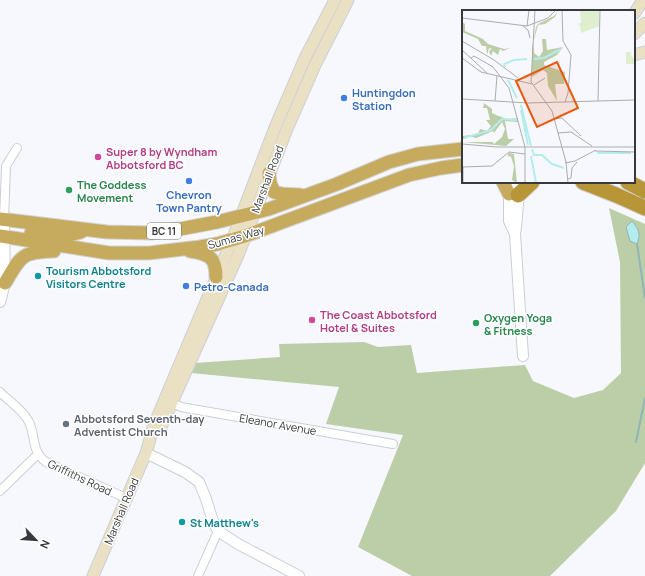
<svg xmlns="http://www.w3.org/2000/svg" width="645" height="576" font-family="Manrope,sans-serif">
<style>
.forest{fill:#bccea7}
.water{fill:#b4eced;stroke:#8eb6b8}
.lines{fill:none;stroke-linecap:round;stroke-linejoin:round}
.stream{stroke:#8eb6b8;stroke-width:2}
.minor-casing{stroke:#cbced7;stroke-width:10}
.tertiary-casing{stroke:#cbced7;stroke-width:12}
.secondary-casing{stroke:#cbced7;stroke-width:13}
.trunk-casing{stroke:#d3d3d4;stroke-width:15}
.motorway-casing{stroke:#d3d3d4;stroke-width:17}
.minor{stroke:#fff;stroke-width:8}
.tertiary{stroke:#fff;stroke-width:10}
.secondary{stroke:#eae0c3;stroke-width:11}
.trunk{stroke:#c6ab5f;stroke-width:13}
.motorway{stroke:#b89637;stroke-width:15}
.shop-dot{fill:#3f7fe0;stroke:#fff;stroke-width:1.5}
.hotel-dot{fill:#d1479c;stroke:#fff;stroke-width:1.5}
.leisure-dot{fill:#2e9e5b;stroke:#fff;stroke-width:1.5}
.culture-dot{fill:#0f9aa8;stroke:#fff;stroke-width:1.5}
.worship-dot{fill:#6b7280;stroke:#fff;stroke-width:1.5}
.labels{text-anchor:middle;dominant-baseline:central;stroke-width:3;stroke-linejoin:round;paint-order:stroke}
.shield{fill:#fff;stroke:#737476;stroke-width:1}
.shield-label{font-size:10px;font-weight:bold;fill:#37393c}
.shop-label{font-size:11px;font-weight:bold;fill:#366cbe;stroke:#fff;text-anchor:start}
.hotel-label{font-size:11px;font-weight:bold;fill:#b23c85;stroke:#fff;text-anchor:start}
.street-label{font-size:11px;fill:#37393c;stroke:#fff}
.leisure-label{font-size:11px;font-weight:bold;fill:#27864d;stroke:#fff;text-anchor:start}
.culture-label{font-size:11px;font-weight:bold;fill:#0d838f;stroke:#fff;text-anchor:start}
.worship-label{font-size:11px;font-weight:bold;fill:#5b616d;stroke:#fff;text-anchor:start}
.inset-river{fill:none;stroke:#b4eced;stroke-width:2}
.inset-road{fill:none;stroke:#aaacb0;stroke-width:1}
.view{fill:#e8590c;fill-opacity:0.15;stroke:#e8590c;stroke-width:2}
.inset-edge{fill:none;stroke:#37393c;stroke-width:2}
</style>
<rect width="100%" height="100%" fill="#f6f8fe"/>
<!-- forest -->
<path class="forest" d="M609,208L645,224V463L616,511L550,576H412L358,547L403,435L326,424L339,387L191,373L195,363L280,357L279,344L364,342L378,347L411,345L417,373L525,365L533,381L574,398L603,390L621,373L620,262Z"/>
<!-- water -->
<path class="water" d="M632,221C639,229 641,234 637,244L630,241L626,227Z"/>
<g class="lines">
<!-- stream -->
<path class="stream" d="M637,244L645,298
M636,442L645,398"/>
<!-- minor casing -->
<g class="minor-casing">
<path id="minor" d="M4,220L6,166L17,148
M0,392C10,402 23,410 29,422C36,437 31,451 46,462L126,498
M167,400L181,407L393,444
M0,491L38,454
M198,576L218,531"/>
</g>
<!-- tertiary casing -->
<g class="tertiary-casing">
<path id="tertiary" d="M512,182L509,194V221L515,234
M521,182C517,199 518,217 515,234L523,356
M0,302L5,283L4,220
M146,453L185,472L199,482L206,499L213,521L218,531L238,544L299,576"/>
</g>
<!-- secondary casing -->
<g class="secondary-casing">
<path id="secondary" d="M634,14L643,0
M634,34L645,23
M634,55L645,52
M160,429L239,253L287,129L316,63L348,0
M93,576L146,453L154,425L232,240L276,125L305,58L335,0"/>
</g>
<!-- trunk casing -->
<g class="trunk-casing">
<path id="trunk" d="M269,173L270,183L274,192L282,194L300,195
M503,182L509,194
M0,219L107,232L151,233L180,229L217,222L269,209L337,184L389,162L418,154L463,149
M31,233L62,237L81,232
M0,236L109,253H149L200,247L217,244L245,236L409,175L441,168L463,165
M190,251C209,254 216,257 216,277
M5,283C21,256 21,252 54,251"/>
</g>
<!-- motorway casing -->
<g class="motorway-casing">
<path id="motorway" d="M583,182L616,195L645,208
M628,182L645,191
M518,195L532,182"/>
</g>
<!-- minor -->
<use href="#minor" class="minor"/>
<!-- tertiary -->
<use href="#tertiary" class="tertiary"/>
<!-- secondary -->
<use href="#secondary" class="secondary"/>
<!-- trunk -->
<use href="#trunk" class="trunk"/>
<!-- motorway -->
<use href="#motorway" class="motorway"/>
</g>
<!-- markers -->
<g class="shop-dot">
<circle cx="344" cy="98" r="4"/>
<circle cx="189" cy="181" r="4"/>
<circle cx="186" cy="286" r="4"/>
</g>
<g class="hotel-dot">
<circle cx="98" cy="157" r="4"/>
<circle cx="312" cy="320" r="4"/>
</g>
<g class="leisure-dot">
<circle cx="69" cy="190" r="4"/>
<circle cx="476" cy="323" r="4"/>
</g>
<g class="culture-dot">
<circle cx="38" cy="276" r="4"/>
<circle cx="182" cy="522" r="4"/>
</g>
<circle class="worship-dot" cx="66" cy="424" r="4"/>
<g class="labels">
<!-- shield labels -->
<rect class="shield" x="147" y="223" width="34" height="16" rx="3"/>
<g class="shield-label">
<text x="164" y="231">BC 11</text>
</g>
<!-- shop labels -->
<g class="shop-label">
<text x="352" y="92">Huntingdon<tspan x="352" dy="13">Station</tspan></text>
<text x="189" y="194" text-anchor="middle">Chevron<tspan x="189" dy="13">Town Pantry</tspan></text>
<text x="194" y="286">Petro-Canada</text>
</g>
<!-- hotel labels -->
<g class="hotel-label">
<text x="106" y="151">Super 8 by Wyndham<tspan x="106" dy="13">Abbotsford BC</tspan></text>
<text x="320" y="314">The Coast Abbotsford<tspan x="320" dy="13">Hotel &amp; Suites</tspan></text>
</g>
<!-- street labels -->
<g class="street-label">
<text transform="translate(267 179) rotate(-69)">Marshall Road</text>
<text transform="translate(236 237) rotate(-16)">Sumas Way</text>
<text transform="translate(278 424) rotate(10)">Eleanor Avenue</text>
<text transform="translate(80 477) rotate(25)">Griffiths Road</text>
<text transform="translate(121 511) rotate(-67)">Marshall Road</text>
</g>
<!-- leisure labels -->
<g class="leisure-label">
<text x="77" y="184">The Goddess<tspan x="77" dy="13">Movement</tspan></text>
<text x="484" y="317">Oxygen Yoga<tspan x="484" dy="13">&amp; Fitness</tspan></text>
</g>
<!-- culture labels -->
<g class="culture-label">
<text x="46" y="270">Tourism Abbotsford<tspan x="46" dy="13">Visitors Centre</tspan></text>
<text x="190" y="522">St Matthew's</text>
</g>
<!-- worship labels -->
<g class="worship-label">
<text x="74" y="418">Abbotsford Seventh-day<tspan x="74" dy="13">Adventist Church</tspan></text>
</g>
</g>
<!-- overview -->
<g transform="translate(462 10)">
<rect width="173" height="173" fill="#f6f8fe"/>
<path d="M118,0H137L138,16L119,23L118,15L115,14L119,13ZM164,42H170L168,44L173,50V57L171,54H164Z" fill="#deeece"/>
<path d="M96,1L93,7L83,14L76,15L71,33L72,43L77,47L81,41L80,29H84L85,40L101,37L95,45L82,52V55L103,62L102,74H93L95,91L86,76L85,63L81,60L70,67V38L74,17L76,14L92,6ZM0,12L3,14V21L21,29L26,34L42,39L48,38L41,41L38,39L36,45L31,41L29,46L27,41L30,39L27,38L25,45L24,36H20L16,29L0,22ZM22,93L30,99V103L34,105L45,109L56,108V112L43,111L46,129H52L44,136L1,132H31L32,134L40,127L43,119L40,112L32,123L31,121L14,128L8,126L1,129V126L16,124L18,119L25,121L29,116L24,110H28L25,98H21ZM47,143L52,144L55,173L50,170L52,156L49,147L45,145Z" fill="#bccea7"/>
<path class="inset-river" d="M72,49L82,48L99,39M43,57L42,54L52,50L65,49M72,63L86,57M46,70L55,88M59,95L69,136M59,100L66,135M2,128L29,120L40,109L55,110M70,139L72,145H80L90,154L102,158M135,143H169M69,146L74,173"/>
<path class="inset-road" d="M73,0L69,72L90,101L104,152L106,173M100,0L101,31L109,45L106,83L103,92M138,0L136,91L173,90M0,8L65,16L86,8L94,0M61,16L66,20L68,28M65,16L67,0M0,31L32,50L56,68M0,40L25,63M0,48L19,62L70,74M9,48L12,46L31,57L47,78L63,137V173M72,75L83,68M0,89L66,93L136,91M33,91L35,66M92,109L100,108L119,126M96,123L109,122L130,136M0,134L35,137H173M133,141L173,142M103,153L113,151L134,140M0,157L30,156L47,142L63,144M106,169L109,168L110,158L115,152M1,173V157"/>
<path class="view" d="M95,52L116,98L75,117L54,71Z"/>
<rect width="173" height="173" class="inset-edge"/>
</g>
<!-- north arrow -->
<g transform="translate(36 540) rotate(115)" stroke="#ffffff" stroke-width="3" paint-order="stroke">
<path d="M0-3L7 15L0 10L-7 15Z" fill="#37393c"/>
<text y="-6" font-size="11" font-weight="bold" text-anchor="middle" fill="#37393c">N</text>
</g>
</svg>
